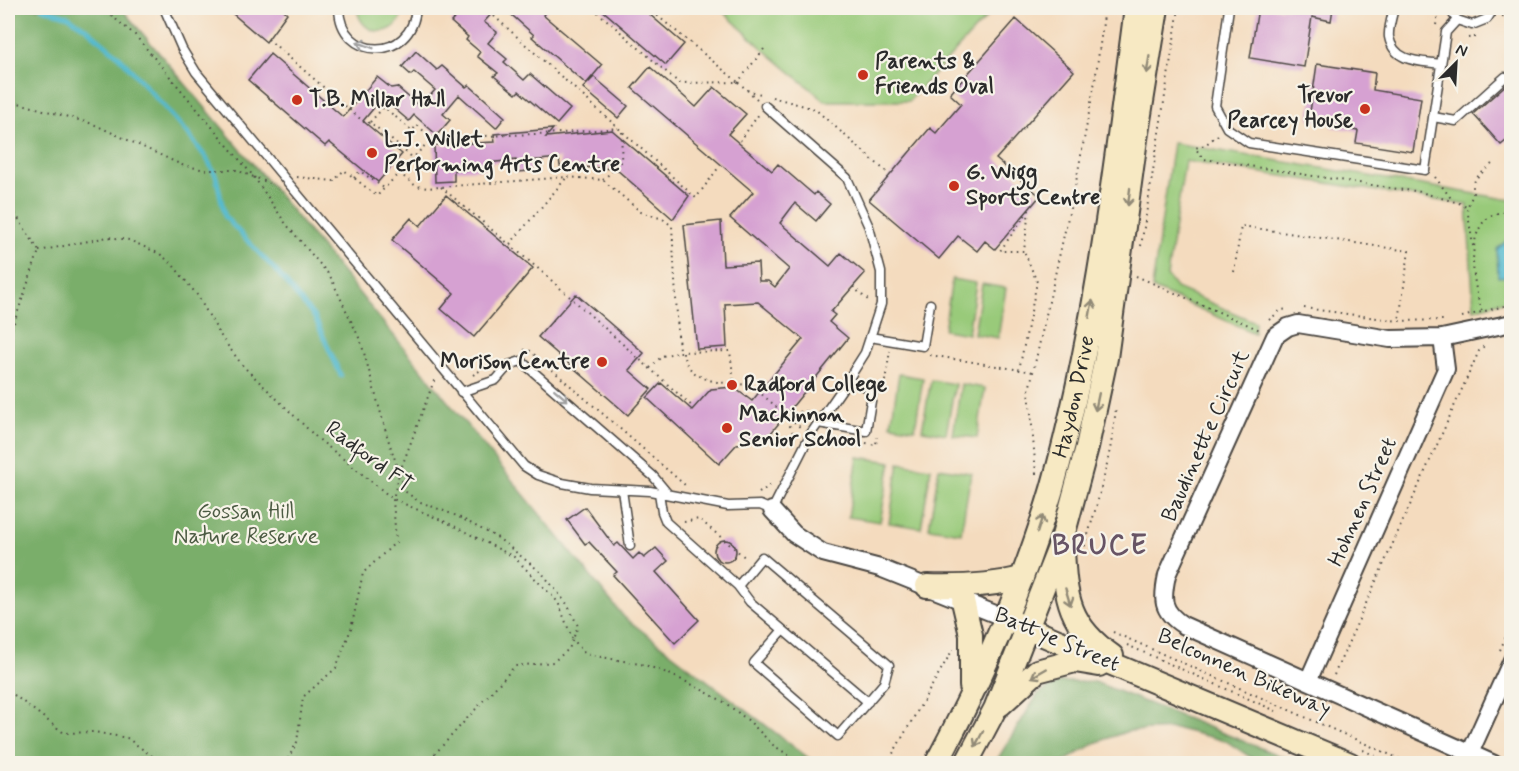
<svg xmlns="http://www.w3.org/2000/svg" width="1519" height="771" font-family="Mynerve,sans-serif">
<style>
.green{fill:#99ca7a;stroke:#627a52;stroke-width:1.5}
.forest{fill:#7aae6a;stroke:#526c4a;stroke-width:1.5}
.water{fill:#51b9cf;stroke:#3e727d;stroke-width:1.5}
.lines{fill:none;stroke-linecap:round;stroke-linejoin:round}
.stream{stroke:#51b9cf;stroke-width:4.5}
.building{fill:#d6a1d2}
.lane-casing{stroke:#494541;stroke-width:11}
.street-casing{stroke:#494541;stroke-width:20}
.secondary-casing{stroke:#494541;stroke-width:26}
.path{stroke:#494541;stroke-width:2;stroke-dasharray:1.5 4.5;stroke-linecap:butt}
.lane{stroke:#fff;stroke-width:8}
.street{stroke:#fff;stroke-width:16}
.secondary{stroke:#f7e9c3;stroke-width:22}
.oneway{stroke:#a0a0a0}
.oneway2{stroke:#918a77}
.poi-dot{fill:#c8321e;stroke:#f7f3e8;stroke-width:2}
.labels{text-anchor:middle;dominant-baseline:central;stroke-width:4.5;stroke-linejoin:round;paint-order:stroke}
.poi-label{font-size:22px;font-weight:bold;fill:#2b2b2b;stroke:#f7f3e8;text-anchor:start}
.street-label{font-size:22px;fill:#2b2b2b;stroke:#f7f3e8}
.park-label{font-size:22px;fill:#4c5b43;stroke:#f7f3e8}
.district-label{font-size:28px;font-weight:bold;letter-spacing:1.5px;fill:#675465;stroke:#f7f3e8}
</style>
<rect width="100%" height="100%" fill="#f7f3e8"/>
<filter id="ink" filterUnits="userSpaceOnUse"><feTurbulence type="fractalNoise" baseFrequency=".0167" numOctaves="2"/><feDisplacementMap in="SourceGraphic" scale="12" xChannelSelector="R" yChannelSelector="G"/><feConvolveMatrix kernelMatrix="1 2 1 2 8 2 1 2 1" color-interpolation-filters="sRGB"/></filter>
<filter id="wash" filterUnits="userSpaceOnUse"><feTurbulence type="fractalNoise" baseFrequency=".008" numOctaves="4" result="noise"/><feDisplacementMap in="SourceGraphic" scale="24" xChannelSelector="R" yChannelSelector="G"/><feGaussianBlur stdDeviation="1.35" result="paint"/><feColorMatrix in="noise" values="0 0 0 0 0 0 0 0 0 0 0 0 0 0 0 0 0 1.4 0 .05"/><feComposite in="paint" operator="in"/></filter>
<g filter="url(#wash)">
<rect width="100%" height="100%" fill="#f4dbbe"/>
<!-- green -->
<path class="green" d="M357,8H403C401,39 360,39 357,8Z
M719,8H995L909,101H825L761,47Z
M1173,143L1511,200V299L1474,309L1467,205L1185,161L1167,276L1176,288L1255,322L1254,333L1152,288Z
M952,279L976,283L968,334L944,330Z
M982,284L1006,288L998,338L974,334Z
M899,374L923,378L915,429L891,425Z
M931,380L955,384L946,434L922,430Z
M961,384L985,388L977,438L953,435Z
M858,457L891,462L880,522L848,517Z
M899,463L931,468L921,528L889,523Z
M939,468L971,473L961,533L929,528Z"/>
<!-- forest -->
<path class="forest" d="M8,8H121L269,183L624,617L815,763H8Z
M1059,682H1095L1298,763H1259L1226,741L1178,729L1128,731L1095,743L1062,763H995L1038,694Z"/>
<!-- water -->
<path class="water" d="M1511,237V276L1498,277L1497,249Z"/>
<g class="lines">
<!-- stream -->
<path class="stream" d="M42,8L68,16L87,29L118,55L188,134L207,159L216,176L225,217L278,273L315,318L341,376"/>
</g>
<g id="blocks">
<!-- building -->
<path class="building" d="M226,8H282L287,13L266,42Z
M464,8H497L484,22L497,32L488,43L507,59L504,62L524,80L530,74L570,109L557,124L519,91L516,94L494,76L498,73L477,56L480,52L466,40L468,37L451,22Z
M504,8H549L543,15L602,65L586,84L532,37L534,35Z
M600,8H642L684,44L666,65Z
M1258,8H1333L1331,21L1312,17L1304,67L1250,58Z
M1016,19L1074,71L996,159L1040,196L995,249L985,241L977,251L958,236L939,259L869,200L930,128L936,133L961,104L950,94Z
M416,51L437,70L442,66L466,87L469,85L505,117L496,128L459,95L443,114L450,120L437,135L414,115L409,121L382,98L363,121L402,154L378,182L329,142L325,146L248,80L270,54L343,117L377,77L391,88L397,87L420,107L435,90L414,72L411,75L402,67Z
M1317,64L1375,73L1373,90L1421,98L1413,152L1356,143L1358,131L1331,127L1332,123L1309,119Z
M650,67L696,107L714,87L746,114L728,134L772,171L778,164L814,195L816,192L830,204L816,221L795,203L780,223L830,266L841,253L865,273L831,312L835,315L829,322L848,338L771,433L756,441L737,444L719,464L647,398L661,383L692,410L711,389L733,387L752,401L803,339L758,302L725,304L727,347L697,349L684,225L721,221L723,265L758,263L759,281H768L775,287L789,269L730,218L753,192L632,88Z
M594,77L628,106L618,118L583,88Z
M1512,78V136L1501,145L1473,114L1509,82Z
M553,129L546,137L612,130L689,196L673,219L616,169L560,166L559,158L529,161L530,171L517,172L516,160L486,163V169L454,170V181L435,182L434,145L495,142L494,134Z
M446,195L533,268L474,337L441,309L454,293L392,240L411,218L420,226Z
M576,294L644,353L629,370L651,389L628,415L538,337Z
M585,507L614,546L618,543L633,559L639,553L644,558L656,548L668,561L656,572L699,620L675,643L613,575L617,572L589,542L585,544L567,520Z
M714 551a11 11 0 1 1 22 0a11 11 0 1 1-22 0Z"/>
</g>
</g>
<g filter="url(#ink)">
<use href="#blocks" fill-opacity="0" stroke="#494541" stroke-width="1.5"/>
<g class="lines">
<!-- lane casing -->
<g class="lane-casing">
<path id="lane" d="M164,8L182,49L196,72L524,466L538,475L562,483L590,488L650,491L728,506L760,505L772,510L810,435L844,386L865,353L881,304V272L869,227L847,178L765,106
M339,8C340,61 412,63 416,8
M1229,8L1215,106L1227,128L1249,143L1425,170L1446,32L1457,20
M1394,8C1392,16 1388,29 1389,37C1394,63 1421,61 1441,64
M1449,8L1457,20L1472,25L1487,19L1494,8
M1433,117L1456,121L1505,77
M870,337L923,346L930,304
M461,392L496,380L509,365L521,361L653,476L668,494
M818,423L866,431L873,389L847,381
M622,490L630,546
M659,493L662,512L666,522L738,586L750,602L868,702
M738,586L762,557L889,665L884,683L838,736L754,663L783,630"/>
</g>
<!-- street casing -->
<g class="street-casing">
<path id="street" d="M772,510L794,534L823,553L880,568L1005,618
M1308,681L1446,369L1442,338
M1470,753L1512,660
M1494,764L1183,625C1161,611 1162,599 1167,575L1275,336L1288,327L1298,324L1390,339L1442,338L1512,323"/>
</g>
<!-- secondary casing -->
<g class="secondary-casing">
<g id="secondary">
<path d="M1063,548C1065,598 1069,626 1112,656"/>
<path d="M927,586C960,587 990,586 1022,578"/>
<path d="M963,601L971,635V686"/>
<path d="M1015,623L1350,764"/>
<path d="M1000,705L1037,671L1075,661L1099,665"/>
<path id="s1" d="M936,764C983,676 1024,584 1052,489C1096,333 1115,168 1136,8"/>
<path d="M966,764L995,709L1062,540L1087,447L1106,358L1136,139L1157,8"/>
</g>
</g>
<!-- path -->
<path class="path" d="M102,8L135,35L254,177L286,224L330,276L361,342L388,439L406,492L418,501L457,516L498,538L542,573L567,604L578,626L569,649L553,662L515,666L432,757L420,764
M485,8L696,198L719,167
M593,8L679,83L738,82
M648,8L738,82
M1502,16L1512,17
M1436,25L1438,15L1436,8
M1468,38L1475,37
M268,39L366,124L370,122L413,158L398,174
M747,90L764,95
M772,97L815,109L890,175
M757,99L738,82L764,49
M8,100L93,124L182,165L205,170H236L269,183
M370,122L384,107L412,131L417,125L432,138L413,158
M1218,135L1205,145L1195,148L1204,159L1404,190L1417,191L1462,204L1467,208
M432,138L562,133L618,128
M740,141L759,114
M297,177L334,181L344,170L377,196L399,173L416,186L427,188L567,177L603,180L641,212L663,219L672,226L679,352L730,351L734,383L752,386L800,427
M1435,177L1453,201
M354,178L360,171L384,188
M603,180L621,162L622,132
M441,187L541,271L694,408
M8,204L11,207L39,251
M1029,210L1024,251H1000Z
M510,244L567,177
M1141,246L1179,8
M1473,246L1467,208L1473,194V185L1476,178L1493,163
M39,251L108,237L129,240L160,254L173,265L197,295L222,338L243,366L316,437L393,499L448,523L514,557L558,602L572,638L585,654L645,665L667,673L695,686L724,702L749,721L773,745L802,764
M1234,272L1241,226L1409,251L1399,321
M1136,276L1260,330
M853,287L869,301
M1304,308L1399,321L1447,320
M1482,311C1471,282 1461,207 1512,212
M1462,317L1512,304
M1269,320L1281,310L1289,309
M8,340L39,251
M524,350L528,349L686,486
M683,352C685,376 713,384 734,383
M930,355L1033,372
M650,368L662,356L679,352
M1019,370L1037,282L1024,251
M473,375L497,360
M884,387L890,351
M795,438L790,426L801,411H811
M866,443L876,445L877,437
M1036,474L1029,390L1076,182L1095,81L1105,8
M759,493L772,484
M684,522L699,519L747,559
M1083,552C1097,504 1112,456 1116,406
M1113,632L1411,764
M1127,645L1276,711
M1500,650L1512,623
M1334,675L1479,351L1484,346
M8,694L14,695L64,733L94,732L127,738L163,764
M1363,750L1393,764
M285,764L297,742L303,697L336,668L351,629L363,573L396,542L393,499L399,474L435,378
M887,764L953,649"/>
<!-- lane -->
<use href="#lane" class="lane"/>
<!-- street -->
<use href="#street" class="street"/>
<!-- secondary -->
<use href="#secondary" class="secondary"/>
</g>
<!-- one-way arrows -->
<defs><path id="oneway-shaft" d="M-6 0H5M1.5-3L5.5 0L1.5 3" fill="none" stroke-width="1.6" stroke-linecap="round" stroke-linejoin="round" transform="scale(1.5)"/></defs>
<g class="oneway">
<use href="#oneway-shaft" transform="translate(365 45) rotate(-159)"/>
<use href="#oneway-shaft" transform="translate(561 395) rotate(41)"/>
</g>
<g class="oneway2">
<use href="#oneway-shaft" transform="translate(1148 65) rotate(99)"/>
<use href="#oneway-shaft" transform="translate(1129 197) rotate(97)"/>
<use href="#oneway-shaft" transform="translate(1091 309) rotate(-80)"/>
<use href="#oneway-shaft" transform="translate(1097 402) rotate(102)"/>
<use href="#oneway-shaft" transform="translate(1040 524) rotate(-72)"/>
<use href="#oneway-shaft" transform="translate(1068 597) rotate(73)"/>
<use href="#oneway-shaft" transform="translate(1039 673) rotate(150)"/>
<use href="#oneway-shaft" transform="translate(979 739) rotate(118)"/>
</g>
</g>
<!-- markers -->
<g class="poi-dot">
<circle cx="863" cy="75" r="6"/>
<circle cx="297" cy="100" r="6"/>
<circle cx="1365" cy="109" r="6"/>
<circle cx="372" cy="153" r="6"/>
<circle cx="954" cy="186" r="6"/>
<circle cx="602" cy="362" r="6"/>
<circle cx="732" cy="385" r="6"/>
<circle cx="727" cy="428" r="6"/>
</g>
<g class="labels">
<!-- poi labels -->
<g class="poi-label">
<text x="875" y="62">Parents &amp;<tspan x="875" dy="25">Friends Oval</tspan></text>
<text x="1353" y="96" text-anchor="end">Trevor<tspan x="1353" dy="25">Pearcey House</tspan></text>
<text x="309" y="100">T.B. Millar Hall</text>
<text x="384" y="140">L.J. Willet<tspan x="384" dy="25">Performing Arts Centre</tspan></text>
<text x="966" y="173">G. Wigg<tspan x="966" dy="25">Sports Centre</tspan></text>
<text x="590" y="362" text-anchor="end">Morison Centre</text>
<text x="744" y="385">Radford College</text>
<text x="739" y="415">Mackinnon<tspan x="739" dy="25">Senior School</tspan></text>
</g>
<!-- street labels -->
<g class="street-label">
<text stroke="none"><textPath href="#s1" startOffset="394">Haydon Drive</textPath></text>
<text transform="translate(1206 436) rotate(-66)">Baudinette Circuit</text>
<text transform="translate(369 457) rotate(37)">Radford FT</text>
<text transform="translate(1363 502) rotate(-66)">Hohnen Street</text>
<text transform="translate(1057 640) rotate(23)">Battye Street</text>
<text transform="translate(1244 673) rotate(24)">Belconnen Bikeway</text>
</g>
<!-- park labels -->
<g class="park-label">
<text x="246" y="512">Gossan Hill<tspan x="246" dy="25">Nature Reserve</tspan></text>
</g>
<!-- district labels -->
<g class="district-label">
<text x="1100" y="546">BRUCE</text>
</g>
</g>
<!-- margin -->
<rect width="1519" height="771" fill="none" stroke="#f7f3e8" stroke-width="30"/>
<!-- north arrow -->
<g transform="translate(1456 63) rotate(24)" stroke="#f7f3e8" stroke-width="4.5" paint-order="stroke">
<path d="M0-4.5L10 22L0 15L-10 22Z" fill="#2b2b2b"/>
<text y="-9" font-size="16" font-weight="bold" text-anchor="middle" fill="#2b2b2b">N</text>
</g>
</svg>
